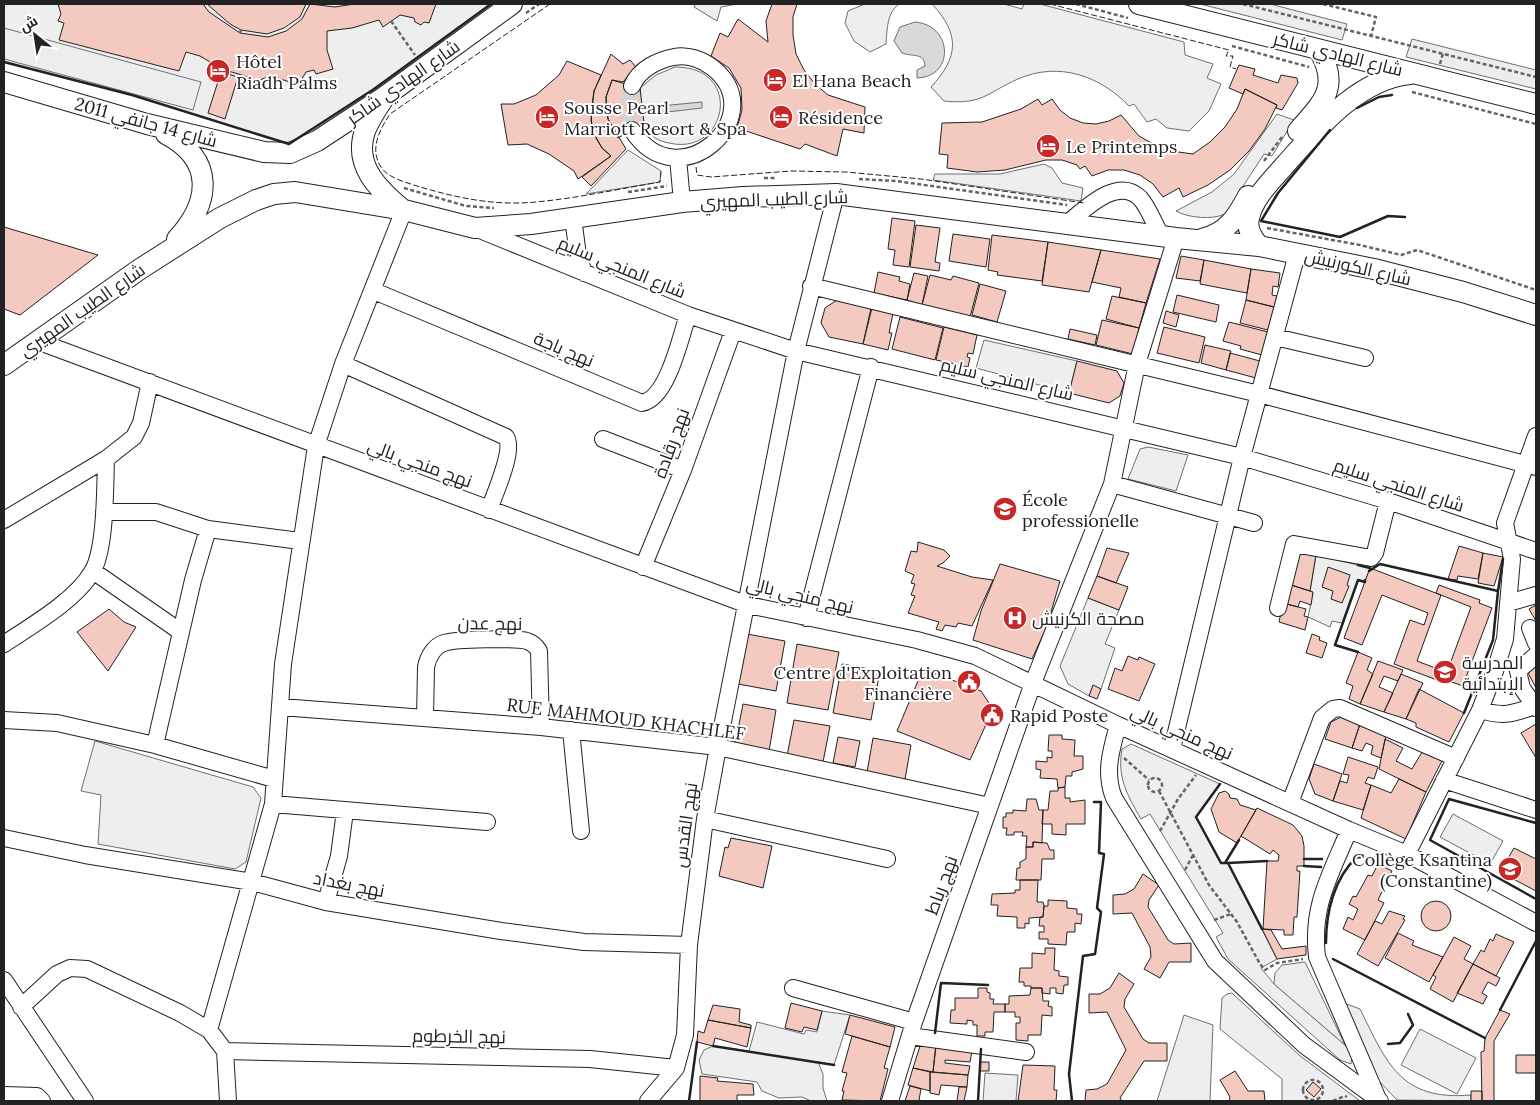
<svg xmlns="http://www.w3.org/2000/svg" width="1540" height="1105" font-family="Lora,Cairo,serif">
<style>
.green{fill:#eee;stroke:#6f6f6f}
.parking{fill:#ededed;stroke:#6f6f6f}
.water{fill:#d9d9d9;stroke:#6f6f6f}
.building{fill:#f3c9c0;stroke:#222}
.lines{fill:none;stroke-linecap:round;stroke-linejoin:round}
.minor-tunnel{stroke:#d3d3d3;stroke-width:16;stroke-dasharray:16 8;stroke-linecap:butt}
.minor-casing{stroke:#222;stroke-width:18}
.major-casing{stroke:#222;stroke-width:22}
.path{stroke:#646464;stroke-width:2.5;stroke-dasharray:4 2.5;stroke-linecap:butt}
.minor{stroke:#fff;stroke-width:16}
.major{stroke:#fff;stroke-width:20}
.fence{stroke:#222;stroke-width:1;stroke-dasharray:6 2.5;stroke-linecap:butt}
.wall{stroke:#222;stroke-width:2.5}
.labels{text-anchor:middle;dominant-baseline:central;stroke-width:4;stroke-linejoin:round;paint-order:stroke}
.street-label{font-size:18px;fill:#222;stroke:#fff}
.poi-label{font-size:18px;fill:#222;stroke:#fff;text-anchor:start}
</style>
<rect width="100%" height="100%" fill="#fff"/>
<!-- green -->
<path class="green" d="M4,4H491L374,89L289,144L132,95L4,62Z
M695,4H737L721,7L717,21L694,7Z
M865,4H899C887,12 887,30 886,44L870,52L854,41L845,23L848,11Z
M932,4H1004L1022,9L1024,4H1040L1184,42L1185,55L1213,64L1207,78L1221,84L1209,111L1189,131L1167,128L1156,119L1147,122L1134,104L1129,106C1100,76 1059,61 1018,79C986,93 983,105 944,101L931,87C959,57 960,34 932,4Z
M675,67C745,67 727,157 669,143C658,141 649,136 645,126C640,115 641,100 640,88L656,75Z
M1277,114L1294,120L1272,156L1264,154L1225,214C1213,220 1188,218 1176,211L1212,192L1234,174Z
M628,150L661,171L660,182L586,194Z
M1044,164L1052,168L1062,183L1083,188L1081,201L933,180L935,174H1000Z
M984,340L1077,361L1069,393L976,368Z
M1148,447L1188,455L1176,491L1128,479L1140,449Z
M1316,555L1370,568L1365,582L1358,581L1342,623L1332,621L1330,627L1308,617L1313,593L1310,591Z
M1088,598L1119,610L1105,644L1115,648L1101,689L1093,686L1089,696L1068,684L1060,666Z
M95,741L253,787L261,798L246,862L235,869L98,844L101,795L81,791Z
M1131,744L1220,784L1196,817L1221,863H1228L1277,959L1261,968L1274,984L1345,1045L1352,1055L1351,1064L1340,1060L1228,959L1216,937L1223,933L1150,814L1141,819C1127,795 1117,777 1122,749Z
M1453,814L1503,841L1490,864L1440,837Z
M1232,993L1299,1055L1360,1101H1282V1079L1220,1029L1222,998L1227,994Z
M1344,1003L1360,1009C1387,1063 1400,1101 1471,1095V1101L1397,1100L1375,1077Z
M822,1011L850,1015L834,1065L818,1062L823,1074V1088L827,1101H811L802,1097L779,1098L762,1091L757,1082L702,1074L699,1060L704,1050L713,1046L749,1051L757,1022L804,1034L806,1030L817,1032Z
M1420,1029L1476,1058L1457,1094L1401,1065Z"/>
<!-- parking -->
<path class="parking" d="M1200,4H1270L1347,24L1342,40Z
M4,28L201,82L193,110L4,59Z
M1412,39L1536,70V89L1406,57Z
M1305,962L1345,1045L1274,984L1275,973L1282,965Z
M1184,1015L1213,1025L1210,1101H1157Z
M985,1073L1018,1075L1016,1101H983Z"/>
<!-- water -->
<path class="water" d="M915,22C953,25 955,77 917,78V70L925,66C924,52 912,57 902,53L894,41L900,27Z
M702,102V108L650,114V107Z"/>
<!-- building -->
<path class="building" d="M58,4H203L209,12L240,33L268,37L286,31L302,19L310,4L335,7L354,4H436L429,23L424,22L421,25L415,22L414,18L400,15L383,27L379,20L352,28L327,31V50L333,69L316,74L314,70L306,72L298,85L275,77L265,78L252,83L248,77L222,69L200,56L186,52L179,71L59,40L64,23L58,21L61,14Z
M207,4H306L300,17L284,28L267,34L241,30L230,24Z
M772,4H797L793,17V35L796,54L804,70L815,84L828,95L865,107L864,133L843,129L837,156L805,144L800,149L737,128L742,110L741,88L729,68L711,56L720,33L728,37L738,19L768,42L766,21Z
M611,54L623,64L630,60L636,67L623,82L612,80L606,97L608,119L626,149L591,186L582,177L611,156L602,148L592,130L591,112L594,91Z
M567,61L601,75L594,91L591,121L596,138L602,148L611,156L578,179L574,171L549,154L527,144L508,145L501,104H514L536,95L559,75Z
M1239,65L1255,69L1253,75L1278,83L1281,75L1297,78L1298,83L1282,110L1276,108L1277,105L1245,89L1243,94L1229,88Z
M221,72L238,77L225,119L208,113Z
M612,80L640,88L644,123L618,138L608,119L606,108V97Z
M1245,89L1277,105L1265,129L1249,151L1230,170L1208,185L1183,197L1179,188L1163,197L1153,184L1140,175L1124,170H1108L1092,176L1085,166L1080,169L1077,165L1062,160H1046L1005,170L977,172L947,168L948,155L939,154L942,123L982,122L1021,109L1038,99L1042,105L1052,99L1060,110L1070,118L1083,123L1096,124L1109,121L1121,115L1139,136L1164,150L1193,154L1210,142L1225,127L1237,109Z
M892,218L915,221L909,267L893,265L895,250L888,249Z
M916,225L940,228L935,262L940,263L939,271L910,267Z
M4,227L98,255L20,315L4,309Z
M953,234L990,239L986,267L949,261Z
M992,235L1048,242L1042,281L997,275L998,272L988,270Z
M1048,242L1101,250L1089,292L1042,285Z
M1101,250L1160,259L1146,303L1119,297L1121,288L1092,282Z
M1181,256L1204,260L1200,281L1176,278Z
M1204,260L1251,269L1247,293L1200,284Z
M1251,269L1280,273L1278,287L1273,286L1272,295L1277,296L1274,307L1246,300Z
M878,272L900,277L899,281L910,284L907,300L874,293Z
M914,273L928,276L922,305L907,300Z
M930,275L951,280L953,276L979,283L970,317L922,305Z
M980,284L1006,291L997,322L972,315Z
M1177,295L1219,305L1216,322L1173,312Z
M1112,296L1146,303L1139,328L1106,319Z
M837,300L871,308L863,344L829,337L821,323L825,308Z
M1246,300L1274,307L1268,330L1240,323Z
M872,308L893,313L889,333H892L888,350L863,344Z
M1166,311L1179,315L1176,327L1163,323Z
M900,317L943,328L935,360L892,349Z
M1102,320L1139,328L1133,354L1096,345Z
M1229,322L1268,332L1262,355L1240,349L1241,346L1223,341Z
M944,327L977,335L973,354L968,353L967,357L970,358L968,367L936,360Z
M1164,327L1205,337L1199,363L1157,353Z
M1070,329L1097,335L1095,345L1068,339Z
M1205,345L1231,351L1226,370L1201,363Z
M1230,353L1260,361L1256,378L1226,370Z
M1077,361L1117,371L1124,383L1120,396L1109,403L1069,393Z
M918,542L944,550L950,556L943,563L937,566L972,577L993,580L972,626L958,623L956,627L945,625L942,631L936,629L939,622L908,613L915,596L911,595L915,584L911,583L914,575L905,571L911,551L917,552Z
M1459,546L1483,553L1478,579L1458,576L1457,580L1448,579Z
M1107,548L1129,553L1116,583L1097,576Z
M1297,551L1316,555L1310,591L1288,584Z
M1483,553L1503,557L1494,586L1478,583Z
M1000,564L1060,581L1047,626L1032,659L973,640L981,611Z
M1328,567L1350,575L1347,585L1349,586L1342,603L1331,599L1333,591L1322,587Z
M1370,568L1441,595L1417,661L1451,674L1448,684L1394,664L1410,620L1424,625L1428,613L1382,595L1362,645L1344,638Z
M1097,576L1128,587L1119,610L1088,598Z
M1288,584L1313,592L1311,605L1300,601L1298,607L1283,603Z
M1439,585L1480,600L1479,603L1492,608L1465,680L1476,684L1474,690L1449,681L1451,674L1447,672L1471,607L1436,593Z
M1283,603L1306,609L1304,616L1308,617L1305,630L1279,622Z
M1536,605V621L1529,609Z
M109,609L124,622L136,627L108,671L77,632Z
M747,634L785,641L776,691L738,684Z
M1312,634L1320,637L1319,640L1327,643L1322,658L1306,653Z
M797,644L839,652L828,710L787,703Z
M1358,652L1372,658L1367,670L1373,674L1360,704L1349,699L1353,686L1346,683Z
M1128,656L1138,660L1139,657L1155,664L1139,701L1108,689L1115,668L1122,671Z
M1378,661L1403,670L1398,681L1384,676L1379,687L1393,693L1384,712L1360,704Z
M842,664L880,671L871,720L833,713Z
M1536,665V688L1527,671Z
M923,669L981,691L993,709L970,760L897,731Z
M1401,674L1423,683L1406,719L1384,712Z
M1093,685L1101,689L1097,699L1089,696Z
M1419,689L1464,713L1449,742L1416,727V723L1406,719Z
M743,704L776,710L769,751L735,745Z
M1341,717L1360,724L1352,748L1325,739L1331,722Z
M794,720L830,726L823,762L787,756Z
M1360,724L1386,736L1381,758L1371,754L1373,746L1366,743L1362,751L1352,748Z
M1536,724V758L1521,733Z
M1049,735H1062V739L1075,740L1074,756H1083V769L1072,772V776H1066L1065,787L1058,788L1057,779L1040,778L1041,770L1036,769V761L1047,762V757L1052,758V751H1048Z
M838,737L860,741L855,767L833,763Z
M873,738L911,745L904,785L866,778Z
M1385,739L1403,748L1396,761L1412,769L1422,752L1442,761L1426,792L1379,769Z
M1348,757L1378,767L1374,779L1368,777L1365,783L1371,785L1363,810L1333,801L1340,781L1347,783L1349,775L1343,774Z
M1314,764L1342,774L1333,801L1315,794L1309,779Z
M1399,779L1426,792L1406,839L1361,818L1371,785L1391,793Z
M1065,787V798H1070V802L1085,800V824H1066V835L1052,834V824H1042L1043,810H1048L1050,791H1058V788Z
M1225,791L1229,794L1230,798L1237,799L1240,805L1256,810L1237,843L1219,832L1211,809L1219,793Z
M1027,799H1036L1039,810H1043L1042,843L1033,842V847H1026L1027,836H1022L1023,832H1014V835H1006L1007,828H1003V817H1006V813H1013V810L1026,811Z
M1257,808L1293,825L1302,836L1304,846V866H1297V871H1300L1297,917H1294L1293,935H1284V930L1263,929L1267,861H1278L1279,855L1273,850L1270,854L1241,836Z
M731,838L772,846L763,888L719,876L725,847L728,848Z
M1033,842L1047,843L1050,850H1054V859H1042L1041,880H1016L1017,868H1020V862L1026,859V847H1033Z
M1514,848L1536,859V891L1500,872Z
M1378,864L1392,871L1378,900L1384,903L1365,940L1343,929L1348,917L1353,920L1358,909L1349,904L1353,896L1356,897L1368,875L1372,876Z
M1143,874L1159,885L1149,900L1148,907L1168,940L1174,944L1191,943V962H1169L1160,978L1144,969L1151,957L1150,947L1132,913L1113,914V895L1125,894L1134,889Z
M1020,880H1038L1037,902H1043L1044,906L1043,917L1029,918V924L1025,923V928H1017V917L997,916L998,905H991L992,894L1015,893V890H1020Z
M1048,900L1067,901V908L1077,909V914H1082L1081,924L1075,923V932H1067L1066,945L1048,944V939H1039V932H1044V926H1039L1040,917H1043L1044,906H1048Z
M1421 916a15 15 0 1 1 30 0a15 15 0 1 1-30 0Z
M1389,911L1405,916L1403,919L1405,920L1378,966L1357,954L1375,921L1382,924Z
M1262,929L1271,930L1282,949L1306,946V955L1277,959Z
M1398,933L1414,941L1412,945L1443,957L1429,982L1385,958Z
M1496,934L1514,942L1496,976L1473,964L1481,950L1484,952L1490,939L1493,941Z
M1454,937L1471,946L1464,959L1473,964L1453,1002L1430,989L1436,977L1433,975Z
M1045,948H1055L1054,970L1059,971V976L1068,977V985H1064L1063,994L1056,993V988H1050V994L1042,993V988H1031V986H1024V982H1019L1020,968H1032V953L1045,954Z
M1473,964L1500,978L1496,986L1488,982L1482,993L1487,996L1483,1004L1457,993Z
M1119,973L1134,984L1125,999L1124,1007L1143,1039L1149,1043H1167V1061H1144L1120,1098L1122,1101H1085L1086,1090L1097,1089L1107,1084L1126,1050L1107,1012L1089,1013V994H1100L1110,988Z
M978,988H987V992L990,993V999H994L993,1004H1005V1012H994L993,1032H985V1036H977V1025H973V1021L967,1020V1024L950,1023L951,1010H955V998H978Z
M1031,988H1042L1043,1001H1049L1048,1006L1052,1007V1016L1042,1015L1041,1035H1028V1041L1016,1040V1023H1020V1017H1015V1012H1005V1004H1009V996L1030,995Z
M791,1003L822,1011L817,1030L804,1027L802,1032L785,1028Z
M713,1005L740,1009L739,1022L751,1025V1028L708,1020Z
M1500,1010L1510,1014L1494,1041V1101H1482L1481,1052L1484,1051L1485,1038Z
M850,1015L895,1027L890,1047L845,1034Z
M708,1020L751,1028L747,1047L715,1038L713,1046L697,1042L698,1031L704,1033Z
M852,1036L890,1047L884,1068L888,1069L880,1101L842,1100L844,1091H842L847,1073L842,1072Z
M922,1040L936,1043L933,1072L913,1068Z
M936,1046L972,1051L970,1062L945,1060V1063L970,1066L968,1075L933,1072Z
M1516,1055H1536V1073H1516Z
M980,1062H989V1071H980Z
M1023,1065L1055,1066L1054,1090H1057L1056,1101H1018Z
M913,1068L930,1072V1091L908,1085Z
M1235,1071L1248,1091H1264L1265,1101H1229L1230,1097L1220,1080Z
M930,1072L968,1075L967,1087L941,1085L939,1095L930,1093Z
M700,1076L718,1078L717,1081L753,1084L754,1095H737V1101H700Z
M1313,1082L1321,1089L1314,1097L1306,1090Z
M910,1086L921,1089L919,1100L924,1101H905Z
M959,1087H967L964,1101H957Z
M1471,1091H1482V1101H1471Z"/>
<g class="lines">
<!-- minor-tunnel -->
<path class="minor-tunnel" d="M632,130C626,114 627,101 632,86"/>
<!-- minor casing -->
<g class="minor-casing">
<path id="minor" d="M632,130C678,202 773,116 713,68C703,60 688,54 674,57C658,60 639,69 632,86
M678,158L682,202
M573,218L578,255L584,273
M1069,222C1086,208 1118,176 1140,198C1149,208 1154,224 1161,235
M475,228L688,315L796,351L1242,457L1388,501L1536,551
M811,286L1259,394L1536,467
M374,291L642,403C668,398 680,338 688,315
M1275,337L1365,358
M37,341L748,605L917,640L975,656L1118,725L1349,830L1407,854L1536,923
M343,364L506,437C515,450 494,495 489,510
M603,439L683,470
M1112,484L1254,523
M104,512H156L208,529L300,541
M4,520L106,459L134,437L141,423L150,382
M643,567L683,470L733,331
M93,571L181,632
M1508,603L1536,595
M1278,608L1294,544L1371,558L1375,553L1388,501
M806,618L871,367
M1530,628L1536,643
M4,644C31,626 76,600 92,572C106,550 105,486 106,459
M1536,655L1518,671L1522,688L1536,708
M281,707L541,727L718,747L990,806
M1480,710C1503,717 1512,714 1535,706
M425,718L426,667C428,657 434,646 444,643C454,639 517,638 527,641C533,643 536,646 539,651L541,727
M4,720L57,723L155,745L274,779
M1118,725C1111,750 1104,773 1114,798L1215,961L1304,1045L1380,1101
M571,730L581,831
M155,745L193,580L208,529
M1172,749L1242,457L1297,254
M1444,780L1536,810
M1290,803L1322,718L1333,709L1340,708L1456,758
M273,804L487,822
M705,819L887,859
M1349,830C1330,876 1311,906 1317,957L1378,1099
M4,838L85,855L252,882L326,902L501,931L584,942L689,945
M1407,854L1480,710L1495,671L1505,639L1512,559L1505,523L1536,436
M326,902L339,856L345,811
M4,980L85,1101
M793,988L914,1022
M21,1007L57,974L70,968L87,969L180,1013L209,1030
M910,1036L1026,1052
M225,1051L590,1059L676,1068L685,1035L689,945L705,819L718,747L796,351L836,194
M4,1095L37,1096L42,1101
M228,1101L225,1051L209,1030L273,804L283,664L316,446L343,364L404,210
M648,1101L676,1068
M890,1101L914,1022L1033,683L1112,484L1137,364L1176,238"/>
</g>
<!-- major casing -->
<g class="major-casing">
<path id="major" d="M1139,4L1536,104
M4,82L147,124L264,152L290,153L317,141L384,97L512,4
M382,101C376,110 369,121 365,131C353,165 378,189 402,209
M1298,131C1322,103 1341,88 1319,50
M166,134C215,160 211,202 177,239
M1202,239C1227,233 1237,217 1248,196
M1259,246C1252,238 1246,229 1249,218C1253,198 1272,180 1285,165C1318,128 1358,79 1410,74
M4,365L140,269L220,218L256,200L274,194L295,192L404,210L475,228L531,224L682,202L743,197L836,194L1176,238L1259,246L1374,269L1463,292L1536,315"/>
</g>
<!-- path -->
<path class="path" d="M1076,4L1128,18
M1243,4L1536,77
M1323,4L1376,17L1371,36
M526,13L539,4
M391,21L415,55
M240,33L241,30
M1232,46L1309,67
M1440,64L1443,53
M229,74L230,71
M1412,92L1536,124
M1264,161L1282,137
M764,178H776
M859,179L896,181L1067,205
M404,188L466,206L494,208
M628,192L667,186
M1267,228L1360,245L1401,255L1417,250L1536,290
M1124,758L1149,780
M1148 785a7 7 0 1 1 14 0a7 7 0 1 1-14 0Z
M1159,791L1209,885L1237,922L1260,964L1265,970L1277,963L1303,959
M1160,831L1178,799L1196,775
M1185,870L1193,855
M1214,920L1231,914
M1303 1090a10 10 0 1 1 20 0a10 10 0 1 1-20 0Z
M1333,1101L1345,1096L1347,1097"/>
<!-- minor -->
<use href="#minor" class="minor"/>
<!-- major -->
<use href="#major" class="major"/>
<!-- fence -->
<path class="fence" d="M550,4L390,114C380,129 369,149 381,167C388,178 405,182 417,186C457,198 494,206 536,202C578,198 619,189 660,182L661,171
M1050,4L1229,50L1226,56H1233L1230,67L1236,69
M696,167L697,175L711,177L791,171L846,172L921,179L1084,203"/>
<!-- wall -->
<path class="wall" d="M4,62L132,95L289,144L374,89L491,4
M1357,108L1379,97L1392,95
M1330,130L1278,193L1261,221L1340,237L1388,216L1405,217
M1358,565L1370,568
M1369,571L1380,564L1498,591L1493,640L1464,713
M1498,591L1503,559
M1358,652L1335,645L1358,580L1365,582V580
M1220,784L1196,817L1221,863H1228L1262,929
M1536,823L1449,799L1430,840L1536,899
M1304,859H1322
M1225,863L1239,840
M1228,863L1267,861
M1304,866L1321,867
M1326,943C1326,912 1334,878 1357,857L1381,858L1378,864
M1333,959L1485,1038
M1500,1010L1536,941
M935,1033L941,983L988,985
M1388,1044L1400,1043L1413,1025L1408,1014
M713,1046L834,1065
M689,1101L697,1042
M978,1101L981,1049
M1072,1101L1069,1074L1083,956L1095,954L1101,912L1097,908L1104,854L1099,853L1101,802H1094"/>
</g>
<!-- icons -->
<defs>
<g id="hotel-disc" transform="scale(1.25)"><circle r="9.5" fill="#c62828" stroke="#fff"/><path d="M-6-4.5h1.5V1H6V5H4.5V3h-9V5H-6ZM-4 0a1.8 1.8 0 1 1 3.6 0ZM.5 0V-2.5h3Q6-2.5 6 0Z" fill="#fff"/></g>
<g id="school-disc" transform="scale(1.25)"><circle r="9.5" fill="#c62828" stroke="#fff"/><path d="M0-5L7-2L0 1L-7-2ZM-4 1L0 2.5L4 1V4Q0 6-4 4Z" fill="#fff"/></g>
<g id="hospital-disc" transform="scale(1.25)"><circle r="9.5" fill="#c62828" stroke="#fff"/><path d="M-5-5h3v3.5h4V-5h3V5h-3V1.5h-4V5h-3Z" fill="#fff"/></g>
<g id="civic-disc" transform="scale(1.25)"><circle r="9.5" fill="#c62828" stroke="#fff"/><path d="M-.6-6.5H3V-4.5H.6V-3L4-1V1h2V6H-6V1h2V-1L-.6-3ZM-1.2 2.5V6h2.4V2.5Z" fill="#fff"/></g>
<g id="university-disc" transform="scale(1.25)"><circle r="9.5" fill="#c62828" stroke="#fff"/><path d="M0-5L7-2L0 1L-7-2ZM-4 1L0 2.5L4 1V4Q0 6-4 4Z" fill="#fff"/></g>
</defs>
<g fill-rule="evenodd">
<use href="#hotel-disc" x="218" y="71"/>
<use href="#hotel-disc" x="775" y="80"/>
<use href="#hotel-disc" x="547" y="117"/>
<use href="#hotel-disc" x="781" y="117"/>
<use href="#hotel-disc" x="1048" y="146"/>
<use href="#school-disc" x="1005" y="509"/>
<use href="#hospital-disc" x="1015" y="618"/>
<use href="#school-disc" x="1445" y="672"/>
<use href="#civic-disc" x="969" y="682"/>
<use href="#civic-disc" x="992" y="715"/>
<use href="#university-disc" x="1510" y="869"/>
</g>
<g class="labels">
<!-- street labels -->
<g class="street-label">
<text transform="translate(1338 54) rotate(14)">شارع الهادي شاكر</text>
<text transform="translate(403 82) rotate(-35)">شارع الهادي شاكر</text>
<text transform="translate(146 122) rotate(15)">شارع 14 جانفي 2011</text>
<text transform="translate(774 199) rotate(-2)">شارع الطيب المهيري</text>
<text transform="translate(622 267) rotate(22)">شارع المنجي سليم</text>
<text transform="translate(1358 267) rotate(13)">شارع الكورنيش</text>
<text transform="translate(82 310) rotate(-35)">شارع الطيب المهيري</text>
<text transform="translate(564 349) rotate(23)">نهج باجة</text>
<text transform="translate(1007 379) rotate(13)">شارع المنجي سليم</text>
<text transform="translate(671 443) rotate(-70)">نهج رقادة</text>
<text transform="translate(420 463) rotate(20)">نهج منجي بالي</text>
<text transform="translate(1399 485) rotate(18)">شارع المنجي سليم</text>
<text transform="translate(800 595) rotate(13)">نهج منجي بالي</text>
<text transform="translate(490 623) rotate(1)">نهج عدن</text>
<text transform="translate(626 719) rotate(7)">RUE MAHMOUD KHACHLEF</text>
<text transform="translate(1182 732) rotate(24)">نهج منجي بالي</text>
<text transform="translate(685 825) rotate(-82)">نهج القدس</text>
<text transform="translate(349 884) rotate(11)">نهج بغداد</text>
<text transform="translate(941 885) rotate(-70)">نهج رباط</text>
<text transform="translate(459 1036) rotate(1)">نهج الخرطوم</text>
</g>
<!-- poi labels -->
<g class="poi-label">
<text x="236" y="61">Hôtel<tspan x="236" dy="21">Riadh Palms</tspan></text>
<text x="792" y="80">El Hana Beach</text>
<text x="564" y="107">Sousse Pearl<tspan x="564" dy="21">Marriott Resort &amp; Spa</tspan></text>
<text x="798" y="117">Résidence</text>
<text x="1066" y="146">Le Printemps</text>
<text x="1022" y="499">École<tspan x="1022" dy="21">professionelle</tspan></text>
<text x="1032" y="618">مصحة الكرنيش</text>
<text x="1462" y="662">المدرسة<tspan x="1462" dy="21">الإبتدائية</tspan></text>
<text x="952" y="672" text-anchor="end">Centre d'Exploitation<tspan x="952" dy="21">Financière</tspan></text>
<text x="1010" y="715">Rapid Poste</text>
<text x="1492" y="859" text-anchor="end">Collège Ksantina<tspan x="1492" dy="21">(Constantine)</tspan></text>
</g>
</g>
<!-- border -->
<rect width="1540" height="1105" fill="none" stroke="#222222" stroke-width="10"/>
<!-- north arrow -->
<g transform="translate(35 35) rotate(330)" stroke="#ffffff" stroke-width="4" paint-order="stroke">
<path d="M0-4L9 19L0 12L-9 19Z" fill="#222222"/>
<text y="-8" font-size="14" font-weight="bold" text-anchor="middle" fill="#222222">ش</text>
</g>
</svg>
